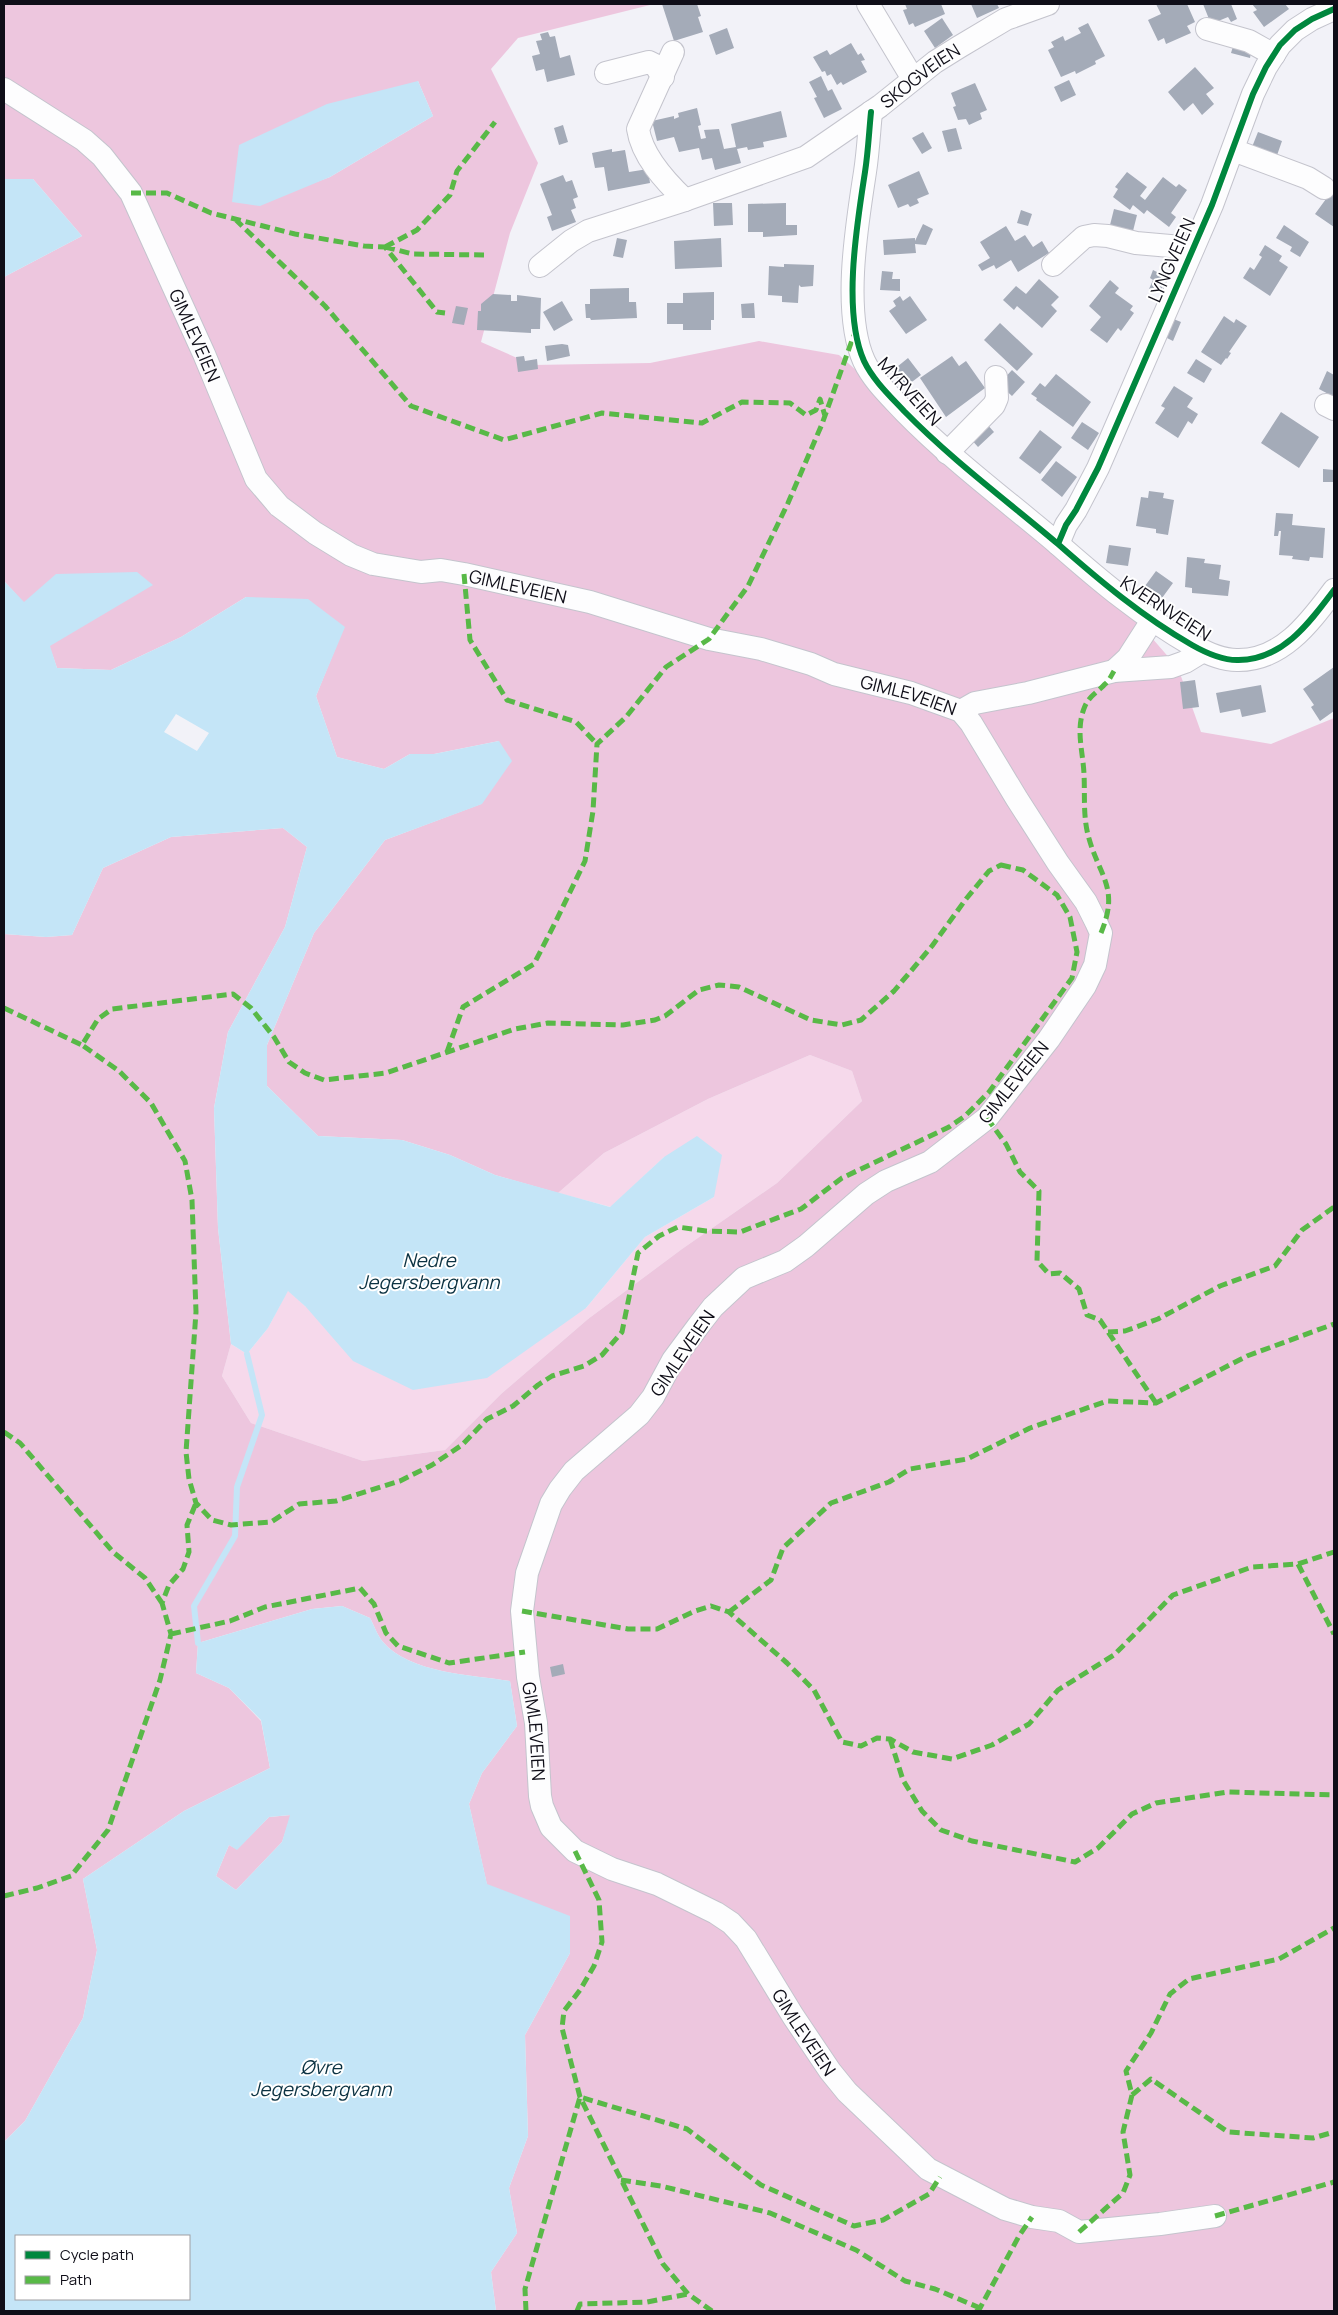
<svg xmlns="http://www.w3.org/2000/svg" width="1338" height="2315" font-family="Manrope,sans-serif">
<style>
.green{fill:#f6d9eb}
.forest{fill:#edc6de;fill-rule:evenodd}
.water{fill:#c4e5f7;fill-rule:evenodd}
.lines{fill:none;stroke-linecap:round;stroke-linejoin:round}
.stream{stroke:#c4e5f7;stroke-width:6}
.building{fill:#a4abb8}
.minor-casing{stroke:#c4c4cd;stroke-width:24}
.minor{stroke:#fdfdfe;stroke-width:22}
.quiet{stroke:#58b947;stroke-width:5;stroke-dasharray:10 5;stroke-linecap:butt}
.cycleway-casing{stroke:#fff;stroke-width:9}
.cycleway{stroke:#00873e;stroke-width:6}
.labels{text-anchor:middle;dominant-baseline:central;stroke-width:4;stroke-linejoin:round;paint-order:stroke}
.street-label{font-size:18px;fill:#0f0e18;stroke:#fff}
.water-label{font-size:19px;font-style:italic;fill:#0b3242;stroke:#fff}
</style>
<rect width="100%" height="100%" fill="#f2f2f8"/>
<!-- green -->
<path class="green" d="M810,1055L852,1071L862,1101L777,1183L682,1249L588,1319L501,1394L445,1450L363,1461L251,1423L222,1376L231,1344L247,1354L268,1328L288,1290L306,1307L586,1308L645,1237L714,1197L664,1157L611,1207L558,1193L604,1153L708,1099Z"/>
<!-- forest -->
<path class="forest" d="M4,4H654L518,38L491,69L538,163L510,233L481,342L533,365L650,363L759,341L839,355L928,434L1105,584L1178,668L1201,732L1271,744L1334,718V2311H496L491,2272L517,2233L509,2188L528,2136L525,2035L570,1953V1917L487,1885L469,1804L482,1773L517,1726L510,1681C472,1675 409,1673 383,1642C377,1635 374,1625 370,1618L342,1606L312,1609L198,1643L196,1673L229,1688L261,1721L270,1768L184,1811L83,1879L97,1950L83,2018L25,2121L4,2142V934L46,937L72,935L103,868L171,837L283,828L307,847L285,927L228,1032L214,1108L218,1228L231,1344L222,1376L251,1423L363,1461L445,1450L501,1394L588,1319L682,1249L777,1183L862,1101L852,1071L810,1055L708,1099L604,1153L558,1193L495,1175L450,1155L402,1140L318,1136L267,1086V1045L314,933L385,840L481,804L499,741L434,754H410L384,769L337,757L316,696L344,627L246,597L181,637L111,670L57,668C47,635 28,606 4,581V277L82,236L33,179H4ZM418,81L433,116L330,177L297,189Z
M291,1815L282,1842L236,1890L216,1876L229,1845L237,1849L269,1817Z"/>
<!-- water -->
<path class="water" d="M418,81L433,116L330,177L260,206L232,202L239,145L327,104Z
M4,179H33L82,236L4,277Z
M137,572L153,585L50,646L57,668L111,670L181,637L246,597L308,599L345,627L316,696L337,757L384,769L410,754H434L499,741L512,761L482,804L385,840L314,933L267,1045V1086L318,1136L402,1140L450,1155L495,1175L610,1207L664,1157L697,1136L722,1155L714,1197L645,1237L586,1308L487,1378L413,1390L353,1361L306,1307L288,1291L268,1328L247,1354L231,1344L218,1228L214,1108L228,1032L285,927L307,847L283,828L171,837L103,868L72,935L46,937L4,934V581L24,602L56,574ZM176,714L209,733L197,751L164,732Z
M342,1606L370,1618C374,1625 377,1635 383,1642C409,1673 472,1675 510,1681L517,1726L482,1773L469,1804L487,1884L570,1916V1953L525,2035L528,2136L509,2188L517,2233L491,2272L496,2311H4V2142L25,2121L83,2018L97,1950L83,1879L184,1811L270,1768L261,1720L229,1688L196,1673L198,1643L312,1609ZM290,1815L282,1842L236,1890L216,1876L229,1845L237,1850L269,1817ZM16,2236H189V2299H16Z"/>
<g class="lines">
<!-- stream -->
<path class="stream" d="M198,1643L194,1606L235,1536L237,1487L262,1415L247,1354"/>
</g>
<!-- building -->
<path class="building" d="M662,4H697L701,16L698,17L703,32L674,41Z
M905,4H941L945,14L915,27L913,23L909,25L903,10L907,9Z
M971,4H997L999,8L977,18Z
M1156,4H1187L1195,22L1187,26L1191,33L1166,44L1164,38L1158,41L1148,20L1161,14Z
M1203,4H1231L1237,19L1231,22L1228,17L1211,24Z
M1252,4H1285L1289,9L1264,27L1253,12L1257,10Z
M942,18L953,35L935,48L924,31Z
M1088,23L1105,56L1095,61L1096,64L1076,74L1075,71L1061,77L1048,50L1054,47L1051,42L1063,36L1065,41L1081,33L1078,28Z
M727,28L734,48L716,55L709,35Z
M548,32L550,37L555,36L560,58L570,55L575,75L547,82L544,69L536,71L532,56L540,54L536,41L542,40L540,34Z
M851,43L858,55L861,53L865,60L861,61L867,72L843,85L841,82L837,85L831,74L827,76L825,71L822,72L813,57L827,50L830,55Z
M1234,43L1252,48L1250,58L1231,53Z
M1195,67L1214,88L1206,94L1214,104L1202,115L1193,103L1184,111L1168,92Z
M821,76L828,91L832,89L842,109L824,118L814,98L817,97L809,82Z
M1069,80L1076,95L1061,102L1054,87Z
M975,83L987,110L980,113L982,119L969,125L966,119L958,120L953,107L956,106L951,93Z
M697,108L701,125L698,126L701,139L706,138L704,130L719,129L724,149L736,147L731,124L781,111L787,137L763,142L764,147L748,150L747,147L737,149L741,163L715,170L712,158L702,160L699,148L679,152L674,137L657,141L652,121L674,116V119L679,117L678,113Z
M563,125L568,142L559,145L554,128Z
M956,128L962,149L948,152L942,131Z
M923,132L932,148L922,154L912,138Z
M1258,132L1282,141L1275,161L1250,152Z
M612,149V152L625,150L629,172L648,169L650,183L608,191L604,167L595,168L592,153Z
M919,171L929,194L917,199L919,203L910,207L908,204L898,208L888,185Z
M1127,172L1147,187L1140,196L1145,200L1163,177L1176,187L1179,184L1187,190L1171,213L1176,217L1169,227L1147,210L1144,214L1133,205L1130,210L1113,197L1118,189L1115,187Z
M563,175L566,182L572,180L578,197L573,199L576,208L571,210L576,222L552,231L547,217L552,215L540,184Z
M1334,188V227L1315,214Z
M713,203H732L733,225L714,226Z
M786,203V225H797V235L763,237V232H748V204Z
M1114,209L1137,215L1132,235L1109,229Z
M1021,210L1032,214L1028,226L1017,223Z
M923,224L933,229L926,245L915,244L916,253L884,255L883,240L915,238V241Z
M1284,225L1309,242L1300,257L1290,251L1292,247L1276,238Z
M1006,226L1015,241L1025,235L1033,247L1042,241L1049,253L1018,272L1011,260L996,269L994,265L982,271L978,265L990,258L980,242Z
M617,238L627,240L623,258L613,256Z
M721,238L722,267L675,269L674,241Z
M1265,245L1282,256L1279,261L1288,267L1270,296L1243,278L1250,267L1254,270L1262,257L1259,255Z
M784,264L814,265L813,286L801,287L799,285L798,303L782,302V296L768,295L769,266L784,267Z
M1153,270L1167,277L1160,293L1149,289L1153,280L1150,278Z
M882,271L893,272L892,279H900V291L880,290Z
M1039,279L1059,297L1051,305L1057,311L1042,328L1017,306L1014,310L1003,300L1016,286L1026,294Z
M1110,280L1119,288L1115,293L1133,306L1130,310L1134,313L1121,331L1118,328L1107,343L1090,330L1101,317L1089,306Z
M629,288V302H636L637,318L591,320L590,318H586L585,304H590V289Z
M714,292V320H711V330H683V324H667V303H683V293Z
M493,294L511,295V301H517V295L541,298L540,329H531V333L477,330L478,311H481V304Z
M900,296L903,301L910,296L927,320L906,334L889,311L896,306L893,301Z
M562,301L573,320L554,331L543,312Z
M754,303L755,318H742L741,304Z
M456,306L468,308L464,325L452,323Z
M1224,316L1234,323L1236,319L1247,326L1229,352L1231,353L1227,359L1226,358L1221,365L1201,352Z
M1171,318L1181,322L1173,341L1163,336Z
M1000,323L1033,354L1017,371L984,340Z
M562,344L568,345L570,356L547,361L545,346Z
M524,356L525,361L537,359L538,369L518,372L516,357Z
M952,356L959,366L966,361L985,388L946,417L920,378Z
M908,358L921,375L904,388L892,371Z
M1196,359L1212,369L1204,383L1187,373Z
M1012,370L1025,382L1012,396L999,384Z
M1327,371L1334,375V397L1319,389Z
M1056,374L1091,402L1073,427L1036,400L1037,398L1031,394L1040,383L1045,387Z
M1174,386L1193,398L1187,407L1198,414L1192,424L1188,421L1178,438L1155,423L1165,408L1161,406Z
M1281,412L1319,437L1299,468L1261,443Z
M1082,422L1099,433L1088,450L1071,438Z
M986,423L994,432L978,447L970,438Z
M1040,430L1062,447L1040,474L1019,458Z
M1056,461L1077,477L1062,497L1041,480Z
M1323,469L1334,470V482H1323Z
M1149,491L1164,493L1163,498L1174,500L1168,535L1156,533V529L1136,526L1141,497L1148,498Z
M1276,513L1293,514L1292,525L1325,528L1323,558L1310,557L1309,561L1292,559L1293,556L1279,555L1281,531H1279L1278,536H1274Z
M1109,545L1131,548L1128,566L1106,563Z
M1187,557L1205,559L1204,563L1221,565L1219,579L1230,581L1228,596L1192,593V588L1185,587Z
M1156,571L1173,583L1162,598L1145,586Z
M1334,667V711L1320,721L1311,707L1314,705L1303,689Z
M1195,680L1199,707L1183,709L1180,682Z
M1261,685L1266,712L1242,717L1240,709L1220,713L1216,693Z
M563,1664L565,1674L552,1677L550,1667Z"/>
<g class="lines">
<!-- minor casing -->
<g class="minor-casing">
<g id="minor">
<path d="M868,4L913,79"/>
<path d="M1207,29L1249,41L1274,55"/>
<path d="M673,52L638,129C642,156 665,181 685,200"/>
<path d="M606,73L649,62L655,65L663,77"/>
<path id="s1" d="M4,89L84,140L102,156L131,193L204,354L256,479L279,506L315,533L351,555L373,564L421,572L441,570L464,574L590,602L709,639L761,649L811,664L834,674L911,693L961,711L971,723L1017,799L1058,863L1086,902L1096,922L1101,933L1095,965L1085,986L1049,1039L987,1118L930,1162L886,1181L866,1194L806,1246L785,1261L744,1278L713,1307L699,1325L673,1360L653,1397L639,1415L574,1471L560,1489L551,1504L527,1573L522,1611L528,1677L536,1723L540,1796L542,1806L551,1827L575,1851L612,1869L657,1884L716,1913L731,1923L746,1939L793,2016L830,2071L847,2092L928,2169L1005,2209L1032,2217L1059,2221L1079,2232L1160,2224L1215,2216"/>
<path d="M871,112C869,132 868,153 865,172C857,224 842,312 864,361C873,380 890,396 904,411C952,460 1006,500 1058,544C1100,581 1143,617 1192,645C1206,653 1221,660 1237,660C1282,661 1310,622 1334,590"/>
<path d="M1233,150L1308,178L1324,188"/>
<path d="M1053,265L1084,237L1094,235L1108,236L1136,243L1193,248"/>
<path id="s2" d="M540,266L571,241L588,231L685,200L806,157L880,106L935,62L959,47L1006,19L1048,4"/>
<path d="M1326,405L1334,409"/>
<path d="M947,453L994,405L997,398L996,377"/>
<path d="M1058,544L1066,525L1076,510L1098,468L1212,205L1253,94L1266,67L1280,45L1295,30L1312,19L1334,9"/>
<path d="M1114,671L1128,658L1153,619"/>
<path d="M961,711L975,703L1028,693L1114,671L1171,667L1185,662L1203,651"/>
</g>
</g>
<!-- minor -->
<use href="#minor" class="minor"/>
<!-- quiet -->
<path class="quiet" d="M131,193H167L211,213L295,234L364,246L385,247L437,312L445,313
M235,219L325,306L411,406L504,440L602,413L702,423L742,402L790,403L806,415L816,410L820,399L825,416
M385,247L417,230L450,195L457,171L495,122
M385,247L413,254L484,255
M464,574L470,640L507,700L576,722L597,744
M1001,865L1023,870L1057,895L1070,917L1077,952L1072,978L989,1092L965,1116L949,1127L842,1178L801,1209L740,1232L706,1231L678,1227L659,1236L638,1253L622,1332L602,1355L584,1366L552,1376L538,1385L513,1406L487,1419L462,1445L432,1465L400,1481L336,1501L299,1504L271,1522L231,1525L212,1520L196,1503L189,1479L186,1452L196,1312L192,1200L185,1161L151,1103L119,1071L82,1045L98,1019L112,1009L233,994L251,1008L274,1037L289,1062L305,1073L324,1080L386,1073L515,1029L548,1023L623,1025L655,1020L665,1016L699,990L719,985L739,987L811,1020L842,1025L861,1020L894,991L932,946L966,899L989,871Z
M1101,933C1120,887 1099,877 1088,835C1083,815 1085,795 1084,774C1083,751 1075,729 1085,706C1090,695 1098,692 1105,684C1109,681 1111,676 1114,671
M4,1008L82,1045
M447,1052L463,1007L534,964L556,921L585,861L593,811L597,744L626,717L666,667L709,639L748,586L788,503L822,424L855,332
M987,1118L1006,1144L1020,1172L1039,1191L1037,1261L1049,1274L1060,1273L1079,1289L1087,1315L1100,1320L1156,1403
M1108,1332L1125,1331L1158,1319L1220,1286L1275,1266L1302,1230L1334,1207
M4,1432L20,1443L113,1552L145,1578L162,1603
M1298,1564L1334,1634
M522,1611L628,1629H657L695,1611L711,1606L729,1612L787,1663L814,1690L842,1742L861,1746L877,1738L890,1739L913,1752L952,1759L992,1745L1029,1724L1058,1690L1114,1655L1173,1595L1252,1567L1298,1564L1334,1552
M729,1612L771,1580L783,1548L831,1503L889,1482L910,1469L967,1459L1030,1428L1107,1401L1156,1403L1247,1356L1334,1324
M171,1634L230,1621L265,1607L360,1588L374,1604L386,1633L398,1646L449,1663L525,1652
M890,1739L903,1780L922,1811L941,1830L972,1841L1075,1862L1098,1848L1132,1814L1156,1803L1228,1792L1334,1795
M575,1851L599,1900L602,1942L594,1966L580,1990L564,2011L562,2028L580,2097L663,2264L688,2294L712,2311
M4,1896L37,1888L71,1876L108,1830L160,1680L171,1634L162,1603L169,1585L183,1569L189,1552L187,1525L196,1503
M1132,2095L1151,2079L1228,2132L1313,2138L1334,2132
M621,2180L661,2186L770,2213L856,2250L905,2281L935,2289L980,2308
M1215,2216L1334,2182
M1079,2232L1123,2193L1130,2175L1123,2132L1132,2095L1126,2071L1151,2033L1170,1994L1189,1979L1279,1959L1334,1928
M526,2311L525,2289L580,2097L687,2129L761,2185L854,2226L883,2220L929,2194L940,2177
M577,2311L580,2304L647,2302L688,2294
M976,2311L980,2308L1019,2236L1032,2217"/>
<!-- cycleway casing -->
<g class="cycleway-casing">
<path id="cycleway" d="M871,112C869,132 868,153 865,172C857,224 842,312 864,361C873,380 890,396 904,411C952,460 1006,500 1058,544C1100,581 1143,617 1192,645C1206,653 1221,660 1237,660C1282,661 1310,622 1334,590
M1058,544L1066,525L1076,510L1098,468L1212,205L1253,94L1266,67L1280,45L1295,30L1312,19L1334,9"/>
</g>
<!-- cycleway -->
<use href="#cycleway" class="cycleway"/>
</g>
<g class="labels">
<!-- street labels -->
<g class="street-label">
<text stroke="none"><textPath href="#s2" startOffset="430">SKOGVEIEN</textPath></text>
<text transform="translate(1171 260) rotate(-66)">LYNGVEIEN</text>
<text stroke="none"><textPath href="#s1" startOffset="322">GIMLEVEIEN</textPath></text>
<text transform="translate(910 391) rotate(48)">MYRVEIEN</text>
<text stroke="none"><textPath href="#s1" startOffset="772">GIMLEVEIEN</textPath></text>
<text transform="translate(1166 608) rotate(33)">KVERNVEIEN</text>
<text stroke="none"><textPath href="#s1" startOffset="1178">GIMLEVEIEN</textPath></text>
<text transform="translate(1013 1082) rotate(-51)">GIMLEVEIEN</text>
<text transform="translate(682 1353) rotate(-56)">GIMLEVEIEN</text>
<text stroke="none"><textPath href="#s1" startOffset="2542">GIMLEVEIEN</textPath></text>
<text stroke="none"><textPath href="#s1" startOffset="2978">GIMLEVEIEN</textPath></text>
</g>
<!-- water labels -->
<g class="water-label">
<text x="429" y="1260">Nedre<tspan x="429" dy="22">Jegersbergvann</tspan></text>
<text x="321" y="2067">Øvre<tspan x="321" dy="22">Jegersbergvann</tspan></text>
</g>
</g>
<!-- border -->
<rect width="1338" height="2315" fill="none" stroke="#0f0e18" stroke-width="10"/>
<!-- legend -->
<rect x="15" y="2235" width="175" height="65" fill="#ffffff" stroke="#9f9fa3"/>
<rect x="25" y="2251" width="25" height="8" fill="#00873e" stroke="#9f9fa3"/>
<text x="60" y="2260" font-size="15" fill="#0f0e18">Cycle path</text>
<rect x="25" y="2276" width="25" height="8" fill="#58b947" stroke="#9f9fa3"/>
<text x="60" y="2285" font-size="15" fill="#0f0e18">Path</text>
</svg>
